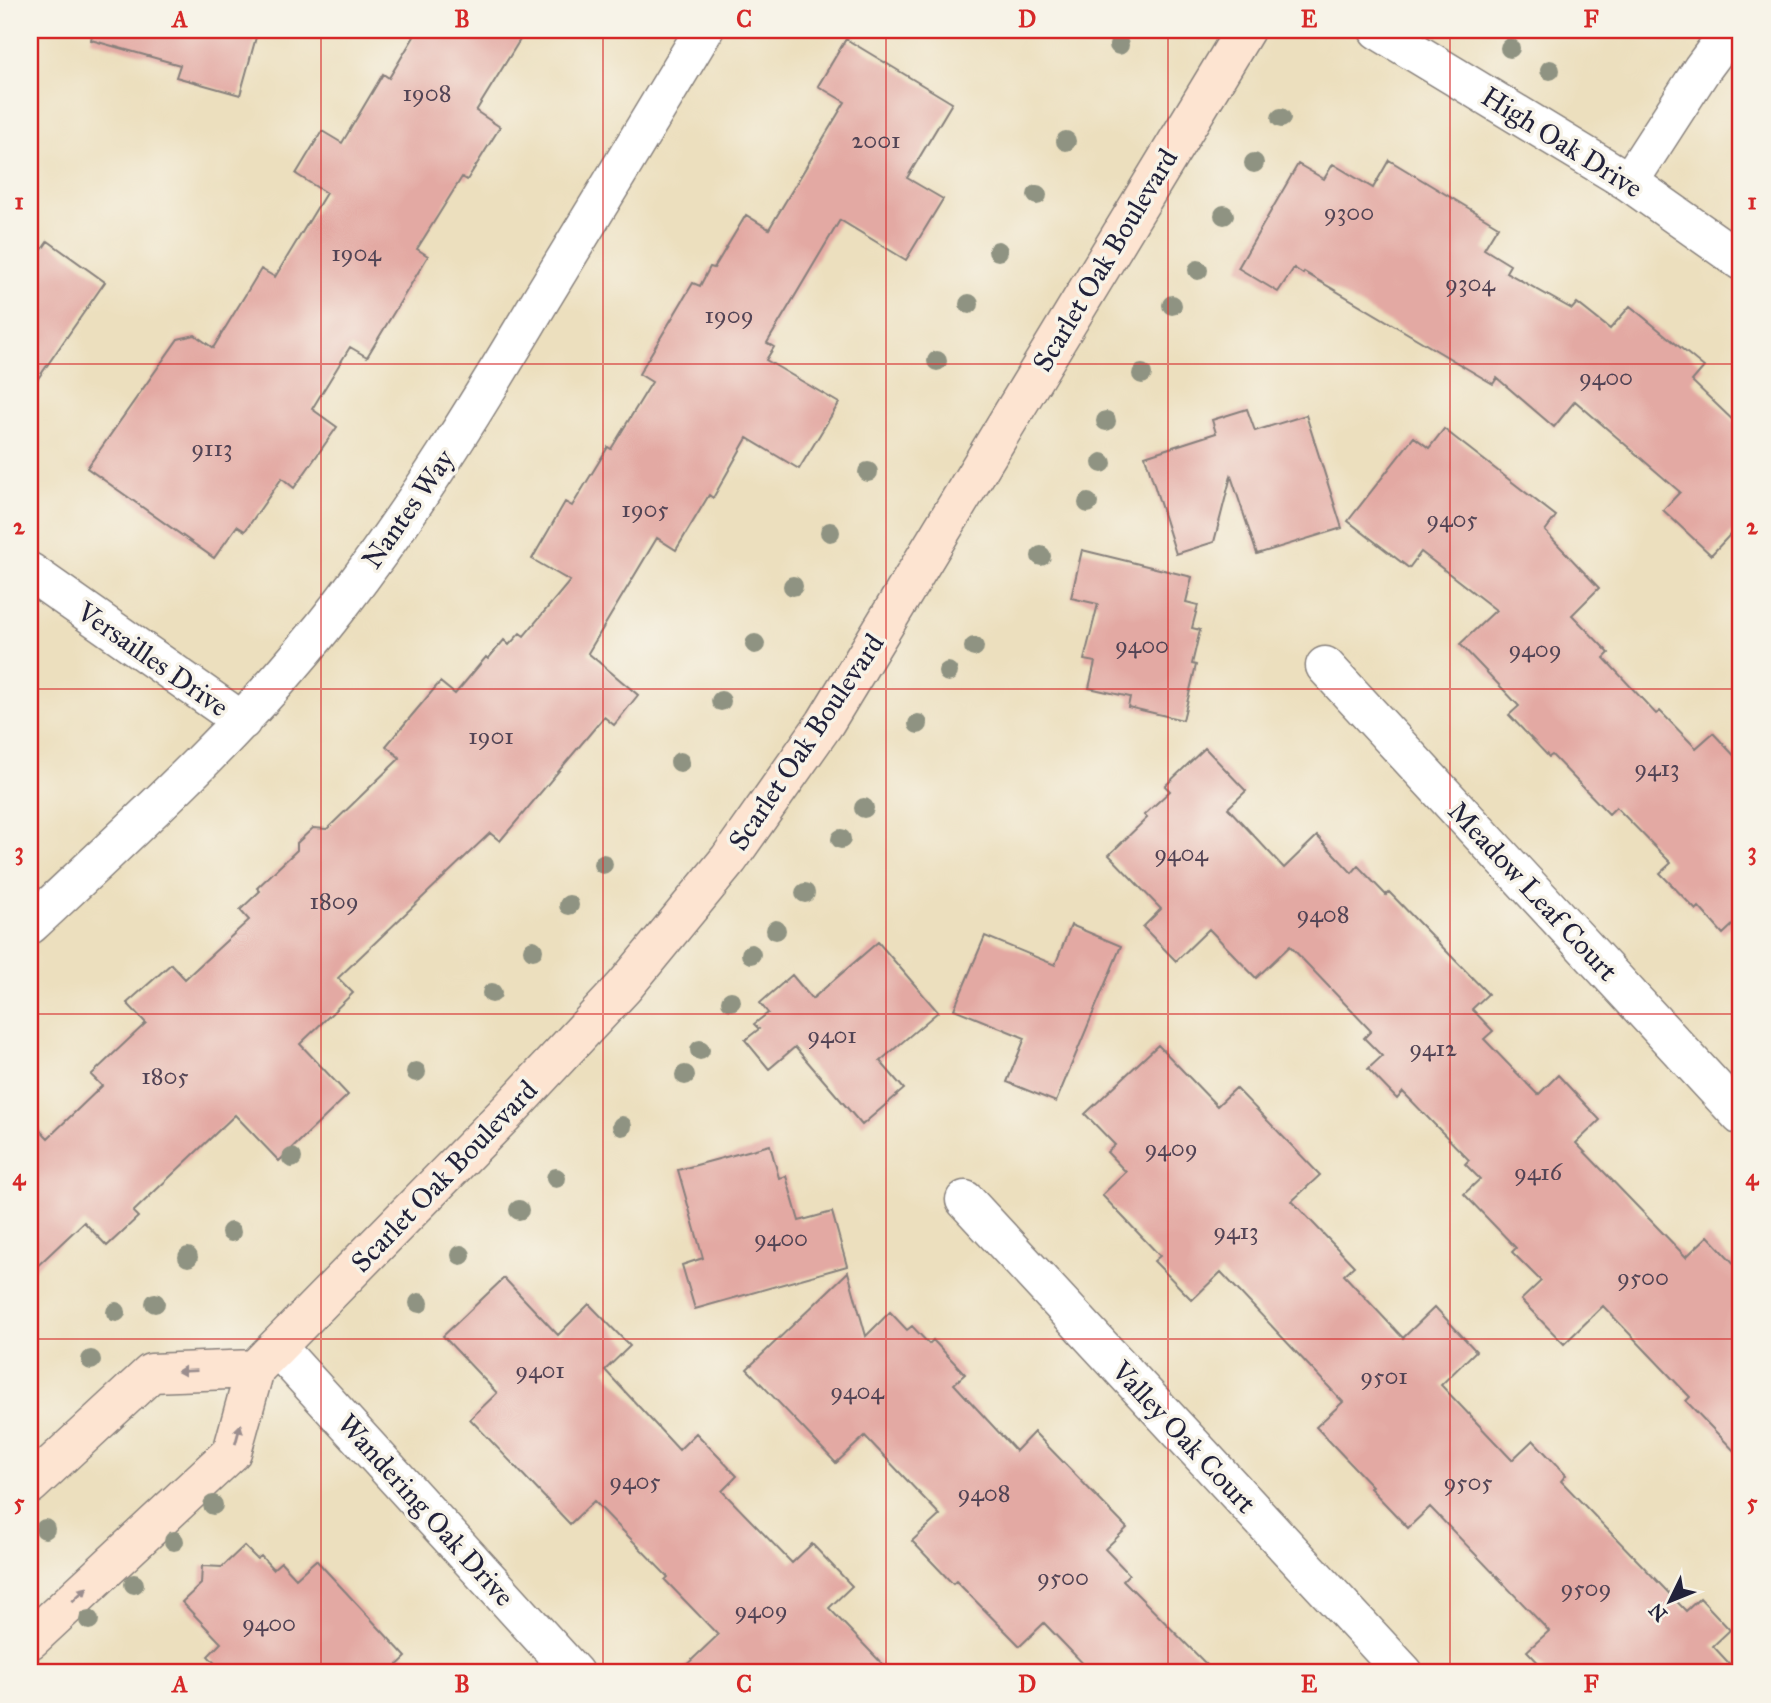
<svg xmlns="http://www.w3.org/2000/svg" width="1771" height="1703" font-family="'IM FELL Great Primer',serif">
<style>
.building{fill:#e3a9a3}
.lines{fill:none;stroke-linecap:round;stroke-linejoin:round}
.street-casing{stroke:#87807c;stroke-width:41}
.secondary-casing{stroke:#87807c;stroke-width:41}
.street{stroke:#fff;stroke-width:38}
.secondary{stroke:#fde4d1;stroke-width:38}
.tree{fill:#8f9382}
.oneway{fill:#9a8d8e}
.grid{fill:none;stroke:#d62828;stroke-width:2;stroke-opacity:0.55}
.labels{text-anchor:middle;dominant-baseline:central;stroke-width:7;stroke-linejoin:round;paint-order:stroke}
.number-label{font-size:24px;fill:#524455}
.street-label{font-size:28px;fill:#22223b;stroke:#f7f3e8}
.neatline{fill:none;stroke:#d62828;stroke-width:2.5}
.grid-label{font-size:23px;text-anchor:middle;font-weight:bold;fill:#d62828}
</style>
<rect width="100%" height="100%" fill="#f7f3e8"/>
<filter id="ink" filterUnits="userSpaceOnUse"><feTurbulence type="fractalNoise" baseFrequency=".0143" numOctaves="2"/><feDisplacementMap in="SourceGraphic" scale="14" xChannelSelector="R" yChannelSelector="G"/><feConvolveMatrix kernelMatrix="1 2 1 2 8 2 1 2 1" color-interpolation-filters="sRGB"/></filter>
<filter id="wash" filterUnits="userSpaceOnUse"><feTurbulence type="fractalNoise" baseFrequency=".00686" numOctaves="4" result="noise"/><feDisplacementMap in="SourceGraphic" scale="28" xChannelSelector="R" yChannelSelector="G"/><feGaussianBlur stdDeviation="1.57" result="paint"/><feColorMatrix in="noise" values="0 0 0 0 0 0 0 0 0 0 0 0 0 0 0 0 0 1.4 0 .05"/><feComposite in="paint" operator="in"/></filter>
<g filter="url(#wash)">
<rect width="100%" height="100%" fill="#ecdfbe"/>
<g id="blocks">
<!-- building -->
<path class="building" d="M93,30H258L240,95L176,77L180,65L91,40Z
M418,30H526L476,111L500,127L467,180L462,177L417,249L428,256L367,357L350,347L312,409L337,427L294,488L282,478L245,531L237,526L214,558L87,468L178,339L195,335L213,348L261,269L275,277L326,193L296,174L322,131L342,143L383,74L389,78Z
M846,39L952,103L907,178L943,199L906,260L840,220L767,343L774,347L766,360L839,403L799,469L747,438L713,498L709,495L676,550L657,538L588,653L638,695L614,725L604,717L500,841L490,833L338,978L353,993L300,1044L348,1095L279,1161L235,1115L133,1212L138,1217L107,1246L84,1222L30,1273V1119L48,1138L102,1086L91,1075L146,1023L127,1003L171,964L185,979L249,920L240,910L260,891L257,888L297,850V843L313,828L327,829L400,758L386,746L440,682L455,694L486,657L488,659L504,640L509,645L520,633L524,636L570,581L532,559L565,502L572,506L608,447L611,449L652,382L639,374L693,283L700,286L710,267L714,268L746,215L769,229L845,102L818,86Z
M1389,160L1498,226L1484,249L1510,265L1506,272L1572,309L1577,303L1610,329L1630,306L1704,367L1692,381L1741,428V523L1711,555L1663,510L1680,492L1575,401L1554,427L1497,378L1493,384L1304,272L1303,274L1294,268L1278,292L1238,268L1298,164L1324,179L1333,164L1373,188Z
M48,241L105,282L30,390V267Z
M1247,409L1255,431L1306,415L1342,528L1257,554L1231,476L1214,542L1176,554L1145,456L1216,433L1212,420Z
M1444,429L1556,516L1545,531L1599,588L1572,615L1609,653L1604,658L1656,714L1660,711L1696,748L1713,733L1741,763V917L1723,934L1699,907L1696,910L1660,873L1671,863L1616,807L1609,814L1552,755L1549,757L1509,715L1519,706L1460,644L1496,610L1421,552L1409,568L1348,521L1414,437L1429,448Z
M1082,550L1192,577L1186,602L1198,605L1192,628L1200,630L1192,664L1196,665L1183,720L1128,707L1130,697L1089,688L1095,662L1084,660L1098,604L1071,598Z
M1205,748L1246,791L1228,808L1284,868L1317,836L1352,873L1358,866L1386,895L1389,892L1488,994L1472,1009L1493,1031L1484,1039L1538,1095L1558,1075L1600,1120L1576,1143L1686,1257L1708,1236L1741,1271V1458L1686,1401L1690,1397L1603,1306L1564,1344L1521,1300L1541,1281L1512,1252L1516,1248L1464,1194L1480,1179L1465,1164L1469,1160L1403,1092L1397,1099L1368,1069L1382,1056L1364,1038L1371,1031L1290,946L1256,978L1209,929L1176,961L1143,927L1161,909L1109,855L1147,818L1144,815L1170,791L1165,786Z
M1071,925L1121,946L1056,1102L1007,1082L1025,1038L954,1009L985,936L1055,965Z
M878,942L938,1012L880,1061L904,1089L862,1125L795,1047L769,1069L745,1040L759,1029L754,1024L768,1013L760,1003L792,975L812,999Z
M1158,1045L1217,1106L1236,1088L1320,1175L1292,1201L1354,1266L1344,1275L1403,1338L1435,1307L1476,1351L1441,1385L1512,1460L1533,1440L1566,1475L1561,1481L1686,1611L1700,1598L1730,1630L1713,1646L1738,1673H1548L1527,1651L1549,1631L1430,1507L1408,1528L1370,1488L1372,1486L1316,1427L1343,1402L1221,1272L1192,1300L1154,1261L1160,1256L1102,1195L1126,1172L1107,1152L1115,1145L1085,1114Z
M770,1145L779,1178L786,1176L799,1221L832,1212L847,1266L695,1309L682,1265L703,1258L678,1170Z
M848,1272L866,1336L890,1312L907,1330L912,1326L929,1344L933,1340L965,1374L954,1384L1016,1451L1034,1432L1127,1528L1105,1549L1129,1574L1123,1580L1215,1673H1092L1044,1623L1020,1646L956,1581L953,1584L912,1541L940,1515L865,1436L836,1463L747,1369Z
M504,1278L558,1335L589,1304L630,1346L605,1370L679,1450L696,1433L737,1476L722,1491L792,1563L812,1544L852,1586L829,1608L891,1673H678L718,1635L665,1580L668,1577L594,1501L570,1524L470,1419L497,1393L443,1336Z
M244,1546L257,1559L261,1556L273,1569L281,1562L296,1578L316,1560L406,1657L389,1673H224L208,1656L221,1643L182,1602L201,1584L202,1566L222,1567Z"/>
</g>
</g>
<g filter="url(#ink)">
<use href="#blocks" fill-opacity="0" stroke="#87807c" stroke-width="2"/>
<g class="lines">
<!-- street casing -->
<g class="street-casing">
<path id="street" d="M1378,30L1629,182L1741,261
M1629,182L1702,69L1731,30
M30,572L242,721
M1325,666L1741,1116
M30,925C139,823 250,723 341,604C415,508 478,405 540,301C595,211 650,120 704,30
M965,1200L1404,1673
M277,1347L574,1673"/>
</g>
<!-- secondary casing -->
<g class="secondary-casing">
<path id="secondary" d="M30,1485L151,1373L255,1369
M30,1640L232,1452L255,1369L511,1108L624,987L729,859L825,723L1245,30"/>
</g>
<!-- street -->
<use href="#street" class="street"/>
<!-- secondary -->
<use href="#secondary" class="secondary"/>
</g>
<!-- trees -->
<g class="tree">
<circle cx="1119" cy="45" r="10"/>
<circle cx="1510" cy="48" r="10"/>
<circle cx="1550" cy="70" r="10"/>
<circle cx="1281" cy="118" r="10"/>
<circle cx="1066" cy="141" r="10"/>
<circle cx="1254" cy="163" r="10"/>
<circle cx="1037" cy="195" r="10"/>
<circle cx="1224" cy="215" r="10"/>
<circle cx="998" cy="251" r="10"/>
<circle cx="1198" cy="270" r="10"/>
<circle cx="969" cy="304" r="10"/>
<circle cx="1172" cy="305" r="10"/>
<circle cx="937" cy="361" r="10"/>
<circle cx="1142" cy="374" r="10"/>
<circle cx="1106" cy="421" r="10"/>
<circle cx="1102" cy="463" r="10"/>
<circle cx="868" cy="472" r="10"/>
<circle cx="1088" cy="503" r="10"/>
<circle cx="830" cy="532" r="10"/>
<circle cx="1041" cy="556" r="10"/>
<circle cx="793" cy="586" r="10"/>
<circle cx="755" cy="644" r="10"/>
<circle cx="974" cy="647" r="10"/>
<circle cx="948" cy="672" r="10"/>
<circle cx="721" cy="701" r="10"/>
<circle cx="918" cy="724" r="10"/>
<circle cx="680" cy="762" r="10"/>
<circle cx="864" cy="808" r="10"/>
<circle cx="841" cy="839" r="10"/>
<circle cx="603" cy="864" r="10"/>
<circle cx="805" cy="893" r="10"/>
<circle cx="569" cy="905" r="10"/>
<circle cx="776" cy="930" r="10"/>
<circle cx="533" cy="950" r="10"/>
<circle cx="751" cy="954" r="10"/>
<circle cx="492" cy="993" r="10"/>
<circle cx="731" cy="1001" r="10"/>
<circle cx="700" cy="1050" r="10"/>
<circle cx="416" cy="1072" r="10"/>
<circle cx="685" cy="1075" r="10"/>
<circle cx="622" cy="1126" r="10"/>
<circle cx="292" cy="1158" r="10"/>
<circle cx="556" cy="1178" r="10"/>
<circle cx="519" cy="1210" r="10"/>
<circle cx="231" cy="1232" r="10"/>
<circle cx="461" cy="1255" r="10"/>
<circle cx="188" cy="1257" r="10"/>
<circle cx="155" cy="1303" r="10"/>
<circle cx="419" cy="1303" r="10"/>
<circle cx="116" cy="1312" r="10"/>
<circle cx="91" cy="1360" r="10"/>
<circle cx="213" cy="1505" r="10"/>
<circle cx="45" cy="1529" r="10"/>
<circle cx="174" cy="1541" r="10"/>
<circle cx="134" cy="1584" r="10"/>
<circle cx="89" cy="1620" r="10"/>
</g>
<!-- one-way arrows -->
<defs><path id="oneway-solid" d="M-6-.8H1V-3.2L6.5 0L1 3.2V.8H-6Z" transform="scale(1.75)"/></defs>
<g class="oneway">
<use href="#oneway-solid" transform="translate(187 1371) rotate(178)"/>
<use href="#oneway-solid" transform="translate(238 1434) rotate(-75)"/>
<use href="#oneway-solid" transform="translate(80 1594) rotate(-43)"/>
</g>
</g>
<!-- grid -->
<path class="grid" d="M321,30V1673M603,30V1673M886,30V1673M1168,30V1673M1450,30V1673M30,364H1741M30,689H1741M30,1014H1741M30,1339H1741"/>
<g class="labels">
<!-- number labels -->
<g class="number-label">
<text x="427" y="93">1908</text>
<text x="876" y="140">2001</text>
<text x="1349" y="212">9300</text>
<text x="356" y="253">1904</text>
<text x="1470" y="283">9304</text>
<text x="729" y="315">1909</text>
<text x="1606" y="377">9400</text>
<text x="212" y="448">9113</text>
<text x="645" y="509">1905</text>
<text x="1452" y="519">9405</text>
<text x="1142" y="645">9400</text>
<text x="1535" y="649">9409</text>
<text x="491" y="736">1901</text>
<text x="1657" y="768">9413</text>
<text x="1181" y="853">9404</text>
<text x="334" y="901">1809</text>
<text x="1323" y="914">9408</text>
<text x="832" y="1035">9401</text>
<text x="1433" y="1048">9412</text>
<text x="165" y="1076">1805</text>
<text x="1171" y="1148">9409</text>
<text x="1538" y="1172">9416</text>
<text x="1236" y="1231">9413</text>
<text x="781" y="1238">9400</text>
<text x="1643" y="1277">9500</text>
<text x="540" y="1370">9401</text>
<text x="1384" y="1376">9501</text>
<text x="857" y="1391">9404</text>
<text x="635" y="1481">9405</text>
<text x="1468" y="1482">9505</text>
<text x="984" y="1493">9408</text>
<text x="1063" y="1577">9500</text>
<text x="1586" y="1588">9509</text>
<text x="761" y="1610">9409</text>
<text x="269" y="1623">9400</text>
</g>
<!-- street labels -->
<g class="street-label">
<text transform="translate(1562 142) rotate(32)">High Oak Drive</text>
<text transform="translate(1105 260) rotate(-59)">Scarlet Oak Boulevard</text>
<text transform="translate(408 509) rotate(-55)">Nantes Way</text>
<text transform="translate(153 659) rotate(35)">Versailles Drive</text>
<text transform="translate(806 742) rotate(-56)">Scarlet Oak Boulevard</text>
<text transform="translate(1533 891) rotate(47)">Meadow Leaf Court</text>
<text transform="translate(444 1176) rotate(-46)">Scarlet Oak Boulevard</text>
<text transform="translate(1184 1437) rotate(47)">Valley Oak Court</text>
<text transform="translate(426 1510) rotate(48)">Wandering Oak Drive</text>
</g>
</g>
<!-- margin -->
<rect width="1771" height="1703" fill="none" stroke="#f7f3e8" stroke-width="77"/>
<!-- north arrow -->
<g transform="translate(1670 1601) rotate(227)" stroke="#f7f3e8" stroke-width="5" paint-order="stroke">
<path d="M0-5L12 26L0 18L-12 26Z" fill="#22223b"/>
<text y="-10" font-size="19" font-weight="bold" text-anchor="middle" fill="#22223b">N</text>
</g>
<rect x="38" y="38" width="1694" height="1626" class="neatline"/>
<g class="grid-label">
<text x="180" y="27">A</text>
<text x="462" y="27">B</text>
<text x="744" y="27">C</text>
<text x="1027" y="27">D</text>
<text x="1309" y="27">E</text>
<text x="1591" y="27">F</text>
<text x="19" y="209">1</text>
<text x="1752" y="209">1</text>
<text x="19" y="534">2</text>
<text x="1752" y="534">2</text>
<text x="19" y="859">3</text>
<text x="1752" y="859">3</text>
<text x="19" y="1185">4</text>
<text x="1752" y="1185">4</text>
<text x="19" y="1510">5</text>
<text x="1752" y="1510">5</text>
<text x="180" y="1692">A</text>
<text x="462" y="1692">B</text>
<text x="744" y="1692">C</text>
<text x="1027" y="1692">D</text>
<text x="1309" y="1692">E</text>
<text x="1591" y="1692">F</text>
</g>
</svg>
